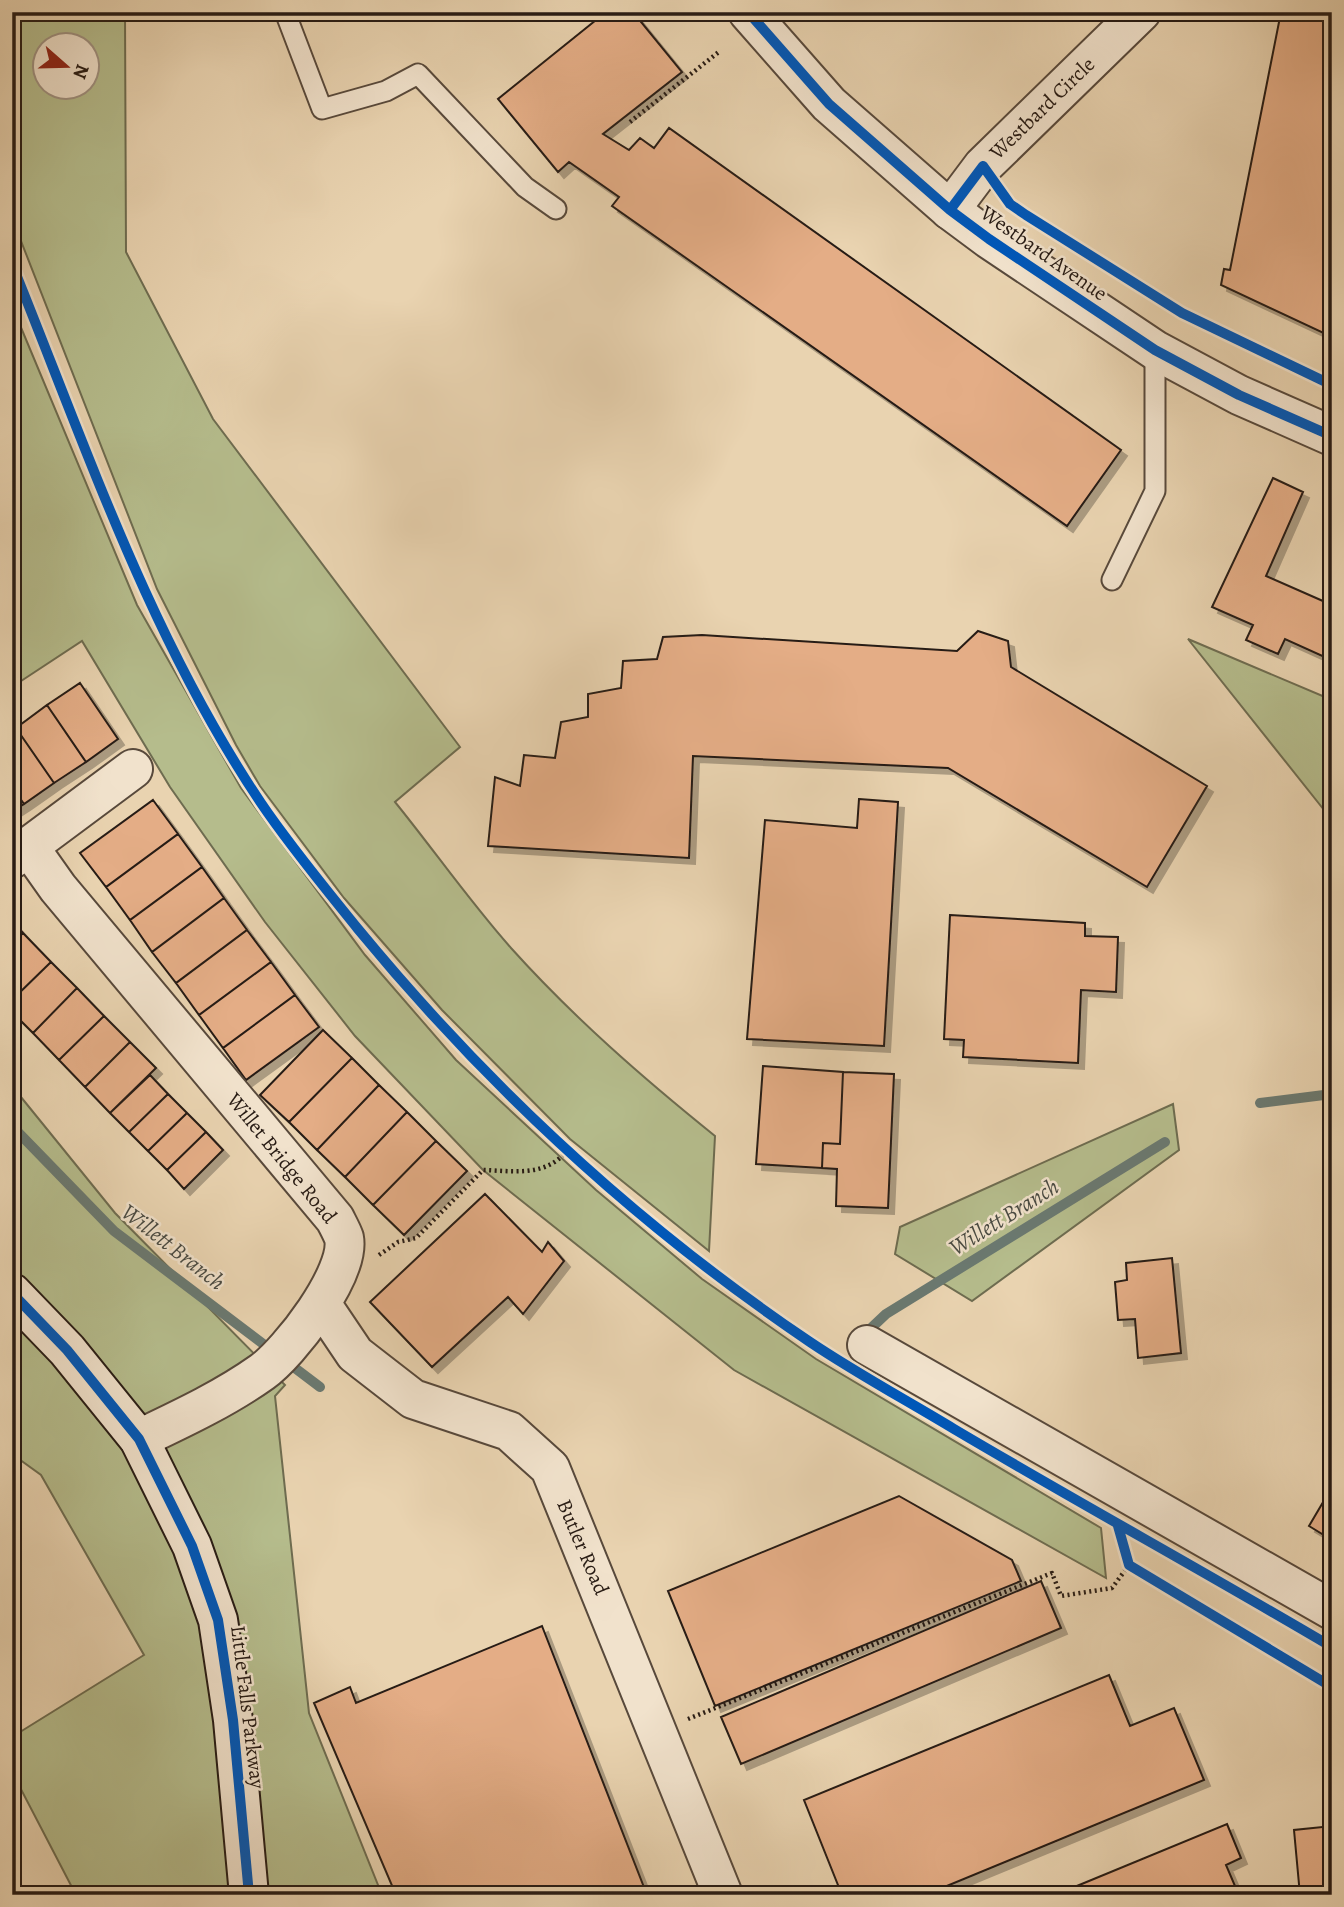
<svg xmlns="http://www.w3.org/2000/svg" width="1344" height="1907" font-family="Alegreya,serif">
<style>
.green{fill:#b5bc8c;stroke:#6e6c50;stroke-width:2;fill-rule:evenodd}
.lines{fill:none;stroke-linecap:round;stroke-linejoin:round}
.stream{stroke:#6a7971;stroke-width:10}
.building{fill:#e4ad86;stroke:#271b14;stroke-width:2;filter:url(#shadow)}
.service-casing{stroke:#58493b;stroke-width:23}
.minor-casing{stroke:#58493b;stroke-width:42}
.tertiary-casing{stroke:#58493b;stroke-width:42}
.secondary-casing{stroke:#271b14;stroke-width:42}
.path{stroke:#271b14;stroke-width:4.5;stroke-dasharray:2 3.5;stroke-linecap:butt}
.service{stroke:#f1e2cc;stroke-width:19}
.minor{stroke:#f1e2cc;stroke-width:38}
.tertiary{stroke:#f1e2cc;stroke-width:38}
.secondary{stroke:#f1e2cc;stroke-width:38}
.cycleway-casing{stroke:#f1e2cc;stroke-width:15}
.cycleway{stroke:#0057b8;stroke-width:10}
.labels{text-anchor:middle;dominant-baseline:central;stroke-width:5;stroke-linejoin:round;paint-order:stroke}
.street-label{font-size:21px;fill:#271b14;stroke:#f1e2cc}
.water-label{font-size:23px;font-style:italic;fill:#494a42;stroke:#f1e2cc}
</style>
<defs>
<filter id="shadow"><feDropShadow dx="6" dy="6" stdDeviation="0" flood-color="#0004"/></filter>
</defs>
<rect width="100%" height="100%" fill="#e9d3b0"/>
<filter id="stains"><feTurbulence type="fractalNoise" baseFrequency=".00286" numOctaves="4"/><feColorMatrix values="0 0 0 0 .2 0 0 0 0 .09 0 0 0 0 .02 0 0 0 .5 -.17"/></filter>
<radialGradient id="worn" r=".72"><stop offset=".6" stop-color="#630" stop-opacity="0"/><stop offset="1" stop-color="#630" stop-opacity=".3"/></radialGradient>
<!-- green -->
<path class="green" d="M12,12H125L126,252L213,419L460,747L395,802C434,850 470,902 511,948C574,1018 643,1078 715,1136L709,1251L570,1139L442,1010L344,898L260,786L236,745L157,589L12,218ZM46,46H88V88H46Z
M12,306L137,605L241,788L365,955L456,1060L596,1190L702,1279L816,1359L1101,1528L1106,1578L734,1370L483,1170L355,1036L265,922L170,787L82,641L12,687Z
M1188,639L1332,700V820Z
M12,1086L115,1213L285,1385L275,1396L309,1713L382,1895H76L12,1772V1737L144,1655L41,1475L12,1454Z
M1173,1104L1179,1150L972,1301L895,1254L900,1227Z"/>
<g class="lines">
<!-- stream -->
<path class="stream" d="M1260,1103L1332,1094
M12,1126L114,1231L320,1387
M868,1331L886,1314L1165,1142"/>
</g>
<!-- building -->
<path class="building" d="M606,12H633L682,72L603,134L629,150L640,138L654,148L669,128L1121,450L1067,526L612,206L619,197L569,162L558,172L498,99Z
M1281,12H1332V337L1221,285L1224,269L1230,270Z
M1273,478L1303,492L1266,576L1332,605L1329,659L1285,639L1278,654L1246,640L1253,625L1212,607Z
M978,631L1008,641L1011,667L1207,786L1147,887L948,768L693,756L689,858L488,846L495,777L520,786L524,755L555,758L561,722L588,717V694L621,688L623,661L657,659L663,637L702,635L957,651Z
M80,683L118,739L86,762L47,705Z
M47,705L86,762L54,783L16,728Z
M16,728L54,783L24,804L12,787V730Z
M12,787L24,804L12,812Z
M859,799L898,802L884,1046L747,1039L765,820L857,828Z
M153,800L178,834L106,887L80,853Z
M178,834L202,867L130,920L106,887Z
M202,867L224,898L152,952L130,920Z
M224,898L247,930L176,983L152,952Z
M950,915L1085,923V936L1118,937L1116,992L1081,990L1078,1063L963,1057L964,1040L944,1039Z
M12,921L23,933L12,944Z
M247,930L271,962L199,1015L176,983Z
M23,933L51,962L12,1000V944Z
M51,962L77,988L33,1033L12,1012V1000Z
M271,962L295,995L223,1048L199,1015Z
M77,988L104,1016L59,1060L33,1033Z
M295,995L319,1027L246,1080L223,1048Z
M104,1016L130,1042L85,1087L59,1060Z
M323,1030L352,1058L289,1122L260,1095Z
M130,1042L156,1068L110,1113L85,1087Z
M352,1058L379,1085L317,1150L289,1122Z
M763,1066L843,1072L840,1144L823,1143L822,1168L756,1164Z
M843,1072L894,1074L888,1208L836,1206L837,1169L822,1168L823,1143L840,1144Z
M150,1075L168,1094L129,1132L110,1113Z
M379,1085L407,1112L345,1177L317,1150Z
M168,1094L187,1113L148,1151L129,1132Z
M407,1112L436,1141L373,1205L345,1177Z
M187,1113L206,1132L167,1170L148,1151Z
M206,1132L223,1150L184,1189L167,1170Z
M436,1141L467,1171L404,1235L373,1205Z
M485,1194L542,1252L548,1242L564,1261L523,1314L508,1297L432,1367L370,1302Z
M1172,1258L1181,1353L1138,1358L1135,1319L1118,1320L1115,1282L1127,1280L1126,1263Z
M1332,1487V1540L1309,1526Z
M899,1496L1012,1560L1021,1581L715,1706L668,1591Z
M1041,1581L1061,1628L741,1764L721,1717Z
M542,1626L647,1895H396L314,1703L350,1687L356,1703Z
M1109,1675L1130,1726L1174,1708L1204,1780L925,1895H842L804,1800Z
M1227,1824L1241,1858L1226,1865L1238,1893L1233,1895H1055Z
M1332,1826V1895H1300L1294,1830Z"/>
<g class="lines">
<!-- service casing -->
<g class="service-casing">
<path id="service" d="M285,12L322,109L386,91L418,74L525,187L556,209
M1112,580L1155,491V350"/>
</g>
<!-- minor casing -->
<g class="minor-casing">
<path id="minor" d="M950,210L983,166L1141,12
M29,847L58,888L335,1219C338,1225 342,1232 344,1238C351,1273 289,1353 262,1372C224,1399 181,1419 139,1439
M12,859L133,769
M322,1305L355,1354L413,1399L509,1431L550,1468L723,1895
M867,1345L1332,1610"/>
</g>
<!-- tertiary casing -->
<g class="tertiary-casing">
<path id="tertiary" d="M748,12L829,104L950,210L989,239L1155,350L1239,395L1332,436"/>
</g>
<!-- secondary casing -->
<g class="secondary-casing">
<path id="secondary" d="M12,1293L67,1350L139,1439L192,1546L218,1620L233,1720L249,1895"/>
</g>
<!-- path -->
<path class="path" d="M630,122L720,51
M379,1255L398,1242L416,1238L483,1170C514,1171 544,1177 566,1152
M688,1719L1052,1573L1061,1596L1112,1588L1129,1565"/>
<!-- service -->
<use href="#service" class="service"/>
<!-- minor -->
<use href="#minor" class="minor"/>
<!-- tertiary -->
<use href="#tertiary" class="tertiary"/>
<!-- secondary -->
<use href="#secondary" class="secondary"/>
<!-- cycleway casing -->
<g class="cycleway-casing">
<path id="cycleway" d="M748,12L829,104L950,210L989,239L1155,350L1239,395L1332,436
M950,210L983,166L1010,204L1026,215L1182,313L1332,385
M12,264C86,447 150,638 261,803C290,846 325,888 358,929C488,1087 640,1227 810,1342C856,1373 906,1400 954,1429C1079,1503 1207,1573 1332,1647
M12,1293L67,1350L139,1439L192,1546L218,1620L233,1720L249,1895
M1118,1526L1129,1565L1332,1687"/>
</g>
<!-- cycleway -->
<use href="#cycleway" class="cycleway"/>
</g>
<g class="labels">
<!-- street labels -->
<g class="street-label">
<text transform="translate(1042 108) rotate(-44)">Westbard Circle</text>
<text transform="translate(1044 253) rotate(35)">Westbard Avenue</text>
<text transform="translate(282 1158) rotate(51)">Willet Bridge Road</text>
<text transform="translate(583 1547) rotate(67)">Butler Road</text>
<text transform="translate(248 1707) rotate(83)">Little Falls Parkway</text>
</g>
<!-- water labels -->
<g class="water-label">
<text transform="translate(1004 1217) rotate(-32)">Willett Branch</text>
<text transform="translate(173 1247) rotate(38)">Willett Branch</text>
</g>
</g>
<!-- margin -->
<rect width="1344" height="1907" fill="none" stroke="#e9d3b0" stroke-width="42"/>
<rect x="14" y="14" width="1316" height="1879" fill="none" stroke="#271b14" stroke-width="3.5"/>
<rect x="21" y="21" width="1302" height="1865" fill="none" stroke="#271b14" stroke-width="2"/>
<!-- north arrow -->
<g transform="translate(66 66) rotate(110)"><circle r="33" fill="#f1e2cc" stroke="#a09282" stroke-width="2"/>
<path d="M0-5L12 26L0 18L-12 26Z" fill="#8f2418"/>
<text y="-10" font-size="19" font-weight="bold" text-anchor="middle" fill="#271b14">N</text>
</g>
<rect width="100%" height="100%" filter="url(#stains)"/>
<rect width="100%" height="100%" fill="url(#worn)"/>
</svg>
